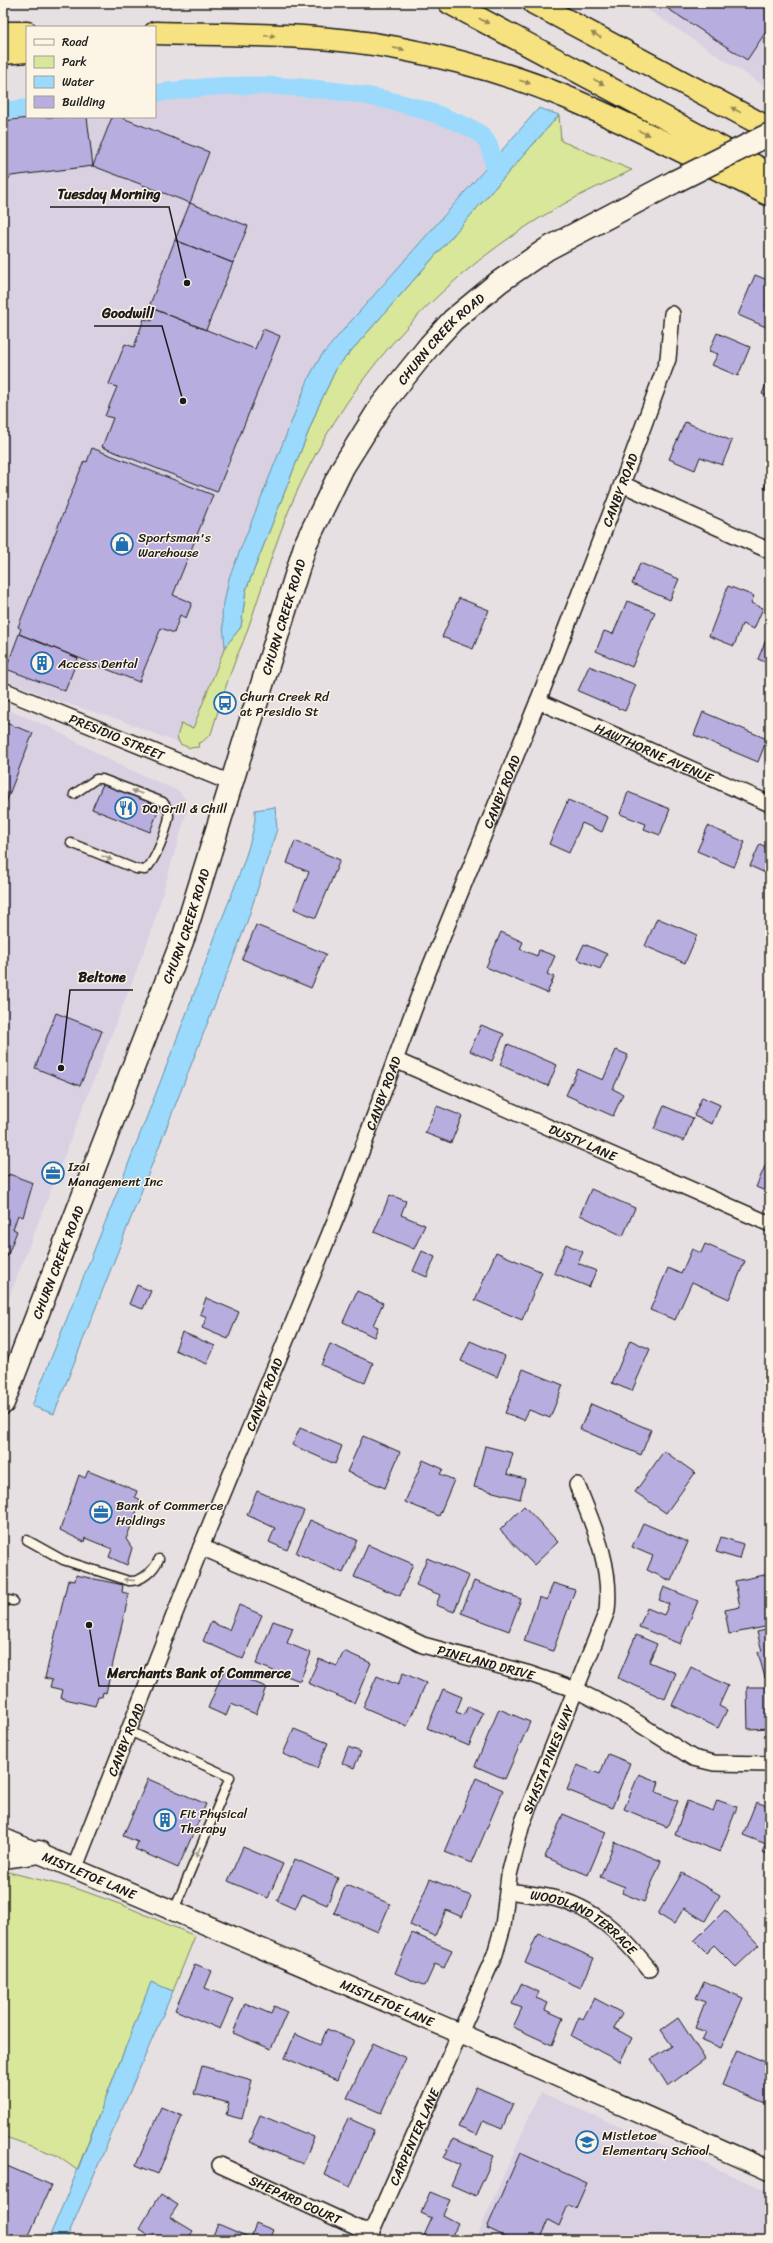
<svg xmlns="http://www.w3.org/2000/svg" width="773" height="2243" font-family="Sriracha,sans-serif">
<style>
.built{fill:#d9d1e2}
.green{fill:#d8e79a;stroke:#7a825b}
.water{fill:#9bdafc;stroke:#688ea2}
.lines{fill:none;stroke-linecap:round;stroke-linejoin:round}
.canal{stroke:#9bdafc;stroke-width:18}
.building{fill:#b7aedf;stroke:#1c1c1c}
.service-casing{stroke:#1c1c1c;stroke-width:11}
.minor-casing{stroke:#1c1c1c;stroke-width:18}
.tertiary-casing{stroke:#1c1c1c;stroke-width:22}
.secondary-casing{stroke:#1c1c1c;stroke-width:25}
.motorway-casing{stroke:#1c1c1c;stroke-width:25}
.service{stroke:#fcf5e5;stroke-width:8}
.minor{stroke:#fcf5e5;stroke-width:15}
.tertiary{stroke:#fcf5e5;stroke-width:19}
.secondary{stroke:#fcf5e5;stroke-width:22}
.motorway{stroke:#f7e281;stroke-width:22}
.secondary-bridge-casing{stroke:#1c1c1c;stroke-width:25;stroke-linecap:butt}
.secondary-bridge{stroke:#fcf5e5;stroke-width:22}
.oneway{fill:#948954}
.oneway2{fill:#97938b}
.labels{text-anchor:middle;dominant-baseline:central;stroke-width:3;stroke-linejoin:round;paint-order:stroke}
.street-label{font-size:13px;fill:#1c1c1c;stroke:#fcf5e5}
.poi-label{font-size:13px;fill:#1c1c1c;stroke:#fcf5e5;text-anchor:start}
.leader{fill:none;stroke:#1c1c1c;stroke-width:1.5}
.callout-dot{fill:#1c1c1c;stroke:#fcf5e5;stroke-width:1.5}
.callout-label{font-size:14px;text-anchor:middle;font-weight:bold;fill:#1c1c1c;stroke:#fcf5e5;stroke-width:3;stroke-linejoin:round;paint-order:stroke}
</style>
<rect width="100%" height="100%" fill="#e7e0e3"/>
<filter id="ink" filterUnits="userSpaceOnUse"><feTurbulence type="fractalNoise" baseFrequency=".025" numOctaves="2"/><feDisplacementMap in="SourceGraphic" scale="8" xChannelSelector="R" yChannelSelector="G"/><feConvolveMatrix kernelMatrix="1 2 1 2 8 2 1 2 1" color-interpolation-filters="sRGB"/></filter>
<g filter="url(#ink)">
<!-- built -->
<path class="built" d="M637,3H770V90L752,78Z
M225,90L293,91L365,99L406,107L444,120L476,135L486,147L490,163L326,349L310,375L229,578L222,613L225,647L185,746L120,720L55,700L3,679V116L27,113V117H155V97Z
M3,708L50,727L117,764L179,791L186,800L187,811L150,936L3,1313Z
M540,2092L770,2192V2240H475Z"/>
<!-- green -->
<path class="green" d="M559,115L561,141L632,170C608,182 583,193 560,206C447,270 355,368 300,485C277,533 264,584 246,634C243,644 237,654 234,664C225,687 218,711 211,734L202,742L198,743L199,747L190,748L180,744L177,737L181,724L193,728L225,647L241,627L246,590L319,405L337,367Z
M8,1872L78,1889L125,1906L195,1936L173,1991L151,1983L77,2170L56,2155L3,2136V1875H6Z"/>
<!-- water -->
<path class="water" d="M539,108L559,115L337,367L319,405L246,590L241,627L225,647L222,613L229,578L310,375L321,356L344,329Z
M275,807L277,829L246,925L54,1414L32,1406C94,1250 157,1095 215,937C225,909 258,836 255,810Z
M151,1982L173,1991L66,2240H48L76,2174Z"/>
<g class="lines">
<!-- canal -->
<path class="canal" d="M155,93C177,91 200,87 222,86C294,83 382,92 449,119C460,124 476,128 484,138C492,147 493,161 495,172
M3,111L27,108"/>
</g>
<!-- building -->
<path class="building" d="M659,3H770V31L768,35L765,33L747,60Z
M37,117H87L93,166L11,176L3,185V121Z
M112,117H120L209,152L190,203L93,166Z
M190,203L248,226L233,263L175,240Z
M175,240L233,263L206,330L149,307Z
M755,275L770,281V318L766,327L738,315Z
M156,310L255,349L263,329L280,336L217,492L102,447L113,418L105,416L117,387L109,384L125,344L134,347L144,319L152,321Z
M717,333L750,347L738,376L712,365L718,354L709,351Z
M770,375V397L762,394Z
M685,422L732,441L722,465L700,457L695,470L669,459Z
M92,448L213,495L173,595L192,603L186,618L180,615L174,633L161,628L139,682L19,634L21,629L18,627L84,461L87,462Z
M770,473V491L764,488Z
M640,563L679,579L670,600L632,584Z
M728,586L754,596L751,603L763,608L754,629L742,624L734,646L709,636Z
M459,598L489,610L473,649L442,637Z
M627,601L655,612L632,667L596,651L604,631L613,634Z
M770,630V664L758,659Z
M19,634L78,658L65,691L6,669Z
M589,666L636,685L625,711L578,691Z
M703,712L767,739L758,762L694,735Z
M3,722L33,733L3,810Z
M103,784L160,806L150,832L92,809Z
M628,792L670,809L660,835L644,829L646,824L620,814Z
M568,800L608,817L602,832L582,823L569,853L549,844Z
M708,826L745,842L734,867L697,851Z
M295,841L340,860L316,918L294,909L309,872L287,863Z
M760,844L770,849V875L750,866Z
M657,918L697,935L685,963L645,946Z
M256,925L326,954L311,988L242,959Z
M501,932L523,942L520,949L537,956L539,950L555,956L547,974L554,977L547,993L486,967Z
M584,944L607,954L600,969L577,959Z
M56,1013L102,1031L80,1086L35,1068Z
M481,1025L504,1034L492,1061L470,1051Z
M508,1044L557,1065L548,1086L500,1065Z
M616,1050L628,1055L613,1089L623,1094L613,1116L566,1095L578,1069L603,1080Z
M702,1097L720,1105L712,1124L694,1116Z
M437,1106L462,1116L451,1143L425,1133Z
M664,1106L693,1118L684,1141L654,1129Z
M768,1159L770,1160V1193L756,1187Z
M3,1174L9,1176V1174L33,1183L23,1217L18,1215L13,1229L17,1231L7,1257L3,1256Z
M591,1189L635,1208L623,1236L580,1215Z
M390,1195L406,1201L401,1215L425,1225L414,1249L374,1232Z
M566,1244L583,1252L578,1263L596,1271L589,1287L554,1273Z
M705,1244L745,1261L729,1299L692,1282L675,1320L650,1310L668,1268L681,1274L692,1249L701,1253Z
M422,1251L435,1257L427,1277L413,1271Z
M496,1252L542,1272L522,1320L475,1300Z
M137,1285L151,1291L143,1309L129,1304Z
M357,1291L383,1303L373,1325L378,1327L374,1337L343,1322Z
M206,1298L239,1312L228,1339L202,1328L207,1317L200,1314Z
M182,1332L215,1346L207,1364L175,1350Z
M630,1340L650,1349L632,1391L612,1383Z
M470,1341L505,1356L497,1377L461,1361Z
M330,1344L373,1363L365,1383L321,1365Z
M523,1369L563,1385L550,1418L529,1410L524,1420L505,1413Z
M591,1404L651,1430L641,1455L580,1429Z
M300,1428L342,1446L335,1464L292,1445Z
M363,1436L400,1452L385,1488L347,1472Z
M485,1446L513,1453L507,1474L525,1479L520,1499L474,1487Z
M664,1451L695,1473L666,1513L635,1492Z
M423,1460L443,1469L440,1474L454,1480L439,1516L405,1502Z
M88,1471L137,1491L135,1497L141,1500L126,1539L132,1548L127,1565L109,1557L112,1549L85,1538L84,1542L60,1530L79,1475L85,1478Z
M257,1491L304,1511L287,1550L269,1542L275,1528L247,1515Z
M524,1506L558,1542L534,1565L500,1530Z
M310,1520L357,1540L343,1573L296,1553Z
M643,1523L688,1542L671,1581L647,1570L653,1556L632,1547Z
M721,1537L743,1544L739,1559L716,1552Z
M368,1545L413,1564L400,1596L354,1577Z
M427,1558L469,1576L454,1612L436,1605L440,1595L416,1585Z
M769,1574L770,1626L729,1634L725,1610L740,1607L735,1581Z
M76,1575L123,1585L122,1592L129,1594L106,1693L103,1692L102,1697L98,1696L95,1706L61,1698L63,1690L50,1687L52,1680L45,1678L68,1580L75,1581Z
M474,1581L521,1599L509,1631L461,1613Z
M553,1583L575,1590L553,1651L524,1641L539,1597L547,1600Z
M664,1587L698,1601L680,1644L639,1627L647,1608L664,1615L669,1604L659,1600Z
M239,1605L262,1615L243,1659L203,1641L211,1622L229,1630Z
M273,1621L293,1628L287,1643L311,1653L300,1681L256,1664Z
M770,1629V1677L765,1678L758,1652L762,1651L757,1632Z
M636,1635L657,1644L649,1662L676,1673L665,1699L618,1678Z
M344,1651L371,1663L354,1703L308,1683L319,1659L337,1666Z
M691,1667L728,1686L719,1706L727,1710L718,1728L672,1705Z
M224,1670L266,1687L256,1714L231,1704L226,1716L208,1708Z
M403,1673L426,1683L407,1726L363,1707L377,1676L398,1685Z
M747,1687H770V1728L748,1729Z
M443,1689L462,1697L456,1712L464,1715L468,1706L483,1713L469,1746L427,1728Z
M499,1709L530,1722L505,1779L475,1766Z
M294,1729L328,1743L317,1768L283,1754Z
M348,1747L361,1752L354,1768L342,1763Z
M608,1754L630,1763L612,1808L567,1790L577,1765L600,1774Z
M639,1774L659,1782L656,1792L678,1801L667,1827L624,1809Z
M476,1778L503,1790L472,1863L445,1852Z
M148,1779L206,1804L178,1868L135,1849L138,1842L123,1836Z
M717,1800L737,1807L720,1852L675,1835L687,1801L713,1811Z
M756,1802L770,1807V1855L762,1852L766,1844L743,1835Z
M563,1814L606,1832L588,1875L545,1857Z
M615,1842L661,1861L644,1902L622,1893L625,1887L600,1877Z
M243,1847L283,1864L268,1898L228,1881Z
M295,1859L338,1878L327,1905L302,1894L295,1909L277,1901Z
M682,1873L720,1895L705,1921L684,1908L674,1924L658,1914Z
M430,1879L471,1896L462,1917L446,1910L435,1936L410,1925Z
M346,1885L390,1904L378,1932L334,1913Z
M725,1910L759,1945L736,1967L714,1945L706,1953L694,1941Z
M412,1933L452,1950L444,1968L435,1964L425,1986L395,1973Z
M538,1933L594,1958L581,1988L525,1963Z
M195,1964L212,1971L205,1988L233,1999L220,2029L175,2010Z
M704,1981L743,1998L721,2048L702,2040L706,2032L695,2028L705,2002L696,1998Z
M521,1984L539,1992L536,1998L548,2003L545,2010L563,2018L552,2045L513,2027L522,2008L512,2004Z
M594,1998L622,2013L614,2028L632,2038L620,2062L571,2036L579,2017L583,2019Z
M245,2003L271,2014L274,2006L287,2012L271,2049L233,2033Z
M678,2018L705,2059L668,2086L651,2059L672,2046L661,2030Z
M327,2029L354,2040L337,2080L285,2058L295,2034L320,2045Z
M373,2043L406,2058L381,2113L347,2098Z
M737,2050L770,2064V2105L722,2085Z
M202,2066L252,2080L242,2119L226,2115L229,2103L194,2094Z
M476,2087L513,2103L502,2129L483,2121L477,2135L458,2127Z
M161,2107L182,2116L158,2174L136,2165Z
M260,2115L314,2137L303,2164L249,2142Z
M348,2118L374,2130L350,2187L324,2175Z
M453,2139L494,2156L476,2196L451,2185L460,2165L444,2158Z
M520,2153L587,2183L576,2208L568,2205L559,2226L548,2220L539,2240H513L487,2228Z
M7,2166L51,2185L27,2240H3V2174Z
M430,2192L450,2200L443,2215L458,2223L450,2240H422L432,2218L421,2213Z
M161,2194L178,2205L170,2217L193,2231L187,2240H156L139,2229Z
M256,2223L273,2230L269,2240H211L218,2224L251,2238Z"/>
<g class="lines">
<!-- service casing -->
<g class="service-casing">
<path id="service" d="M71,843L136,869L145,870C155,862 167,830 169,816C169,811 167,807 163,802L102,779H96L74,794
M27,1540L63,1560L129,1581C142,1582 154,1570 159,1559
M3,1599L13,1601
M129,1731L230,1777L174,1910"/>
</g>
<!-- minor casing -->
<g class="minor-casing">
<g id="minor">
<path d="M622,484L770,551"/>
<path id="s1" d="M3,690L231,783"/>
<path id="s2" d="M538,701L770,804"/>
<path id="s3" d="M395,1060L770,1224"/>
<path id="s4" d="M201,1547L381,1625L423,1645L530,1674L576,1690L627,1716L693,1758L714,1763L770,1764"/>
<path id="s5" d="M75,1867L201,1547L341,1206L424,982L538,701L622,484L668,359L672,314"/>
<path id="s6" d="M508,1891C523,1893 538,1895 553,1898C595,1907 623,1937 649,1969"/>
<path id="s7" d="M220,2165L371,2234"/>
<path id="s8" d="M368,2240L495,1954L503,1926L509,1875L522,1824L607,1611C612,1565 594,1527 577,1485"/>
</g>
</g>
<!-- tertiary casing -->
<g class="tertiary-casing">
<g id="tertiary">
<path id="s9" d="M3,1838L459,2033L770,2171"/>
</g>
</g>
<!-- secondary casing -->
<g class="secondary-casing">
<g id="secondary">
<path id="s10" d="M3,1403L184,936L306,543L343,467L381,406L430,345L453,320L499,282L547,249L674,182"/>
<path d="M3,1857L39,1852"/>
</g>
</g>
<!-- motorway casing -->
<g class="motorway-casing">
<path id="motorway" d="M450,3L770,174
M534,3L770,129
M3,33H27
M155,33C235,35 318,33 397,48C455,59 514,75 568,98C637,127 703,162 770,195
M3,53L27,51"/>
</g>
<!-- service -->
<use href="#service" class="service"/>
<!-- minor -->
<use href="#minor" class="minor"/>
<!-- tertiary -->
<use href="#tertiary" class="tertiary"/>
<!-- secondary -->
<use href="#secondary" class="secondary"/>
<!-- motorway -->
<use href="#motorway" class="motorway"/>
<!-- secondary-bridge casing -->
<g class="secondary-bridge-casing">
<path id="secondary-bridge" d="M674,182L770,134"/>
</g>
<!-- secondary-bridge -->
<use href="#secondary-bridge" class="secondary-bridge"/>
</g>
<!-- one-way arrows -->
<defs><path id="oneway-solid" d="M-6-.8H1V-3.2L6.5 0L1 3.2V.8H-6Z"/></defs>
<g class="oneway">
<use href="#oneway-solid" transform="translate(484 21) rotate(28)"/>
<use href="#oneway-solid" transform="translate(596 35) rotate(-152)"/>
<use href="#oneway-solid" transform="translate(270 36) rotate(2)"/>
<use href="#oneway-solid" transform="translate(399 49) rotate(11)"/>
<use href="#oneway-solid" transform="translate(525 82) rotate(18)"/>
<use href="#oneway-solid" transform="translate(599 82) rotate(28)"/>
<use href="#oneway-solid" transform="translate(736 110) rotate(-151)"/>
<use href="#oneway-solid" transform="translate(644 133) rotate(25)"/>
</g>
<g class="oneway2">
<use href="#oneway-solid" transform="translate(137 792) rotate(-160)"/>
<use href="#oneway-solid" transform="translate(107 858) rotate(22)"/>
<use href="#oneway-solid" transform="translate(129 1580) rotate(-174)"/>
<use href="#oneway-solid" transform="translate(198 1852) rotate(113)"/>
</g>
</g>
<!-- icons -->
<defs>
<g id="shop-ring" transform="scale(1.15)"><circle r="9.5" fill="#fcf5e5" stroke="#1f6fb2" stroke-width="1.5"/><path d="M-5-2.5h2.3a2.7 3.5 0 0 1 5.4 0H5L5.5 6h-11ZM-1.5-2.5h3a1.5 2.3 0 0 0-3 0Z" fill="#1f6fb2"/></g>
<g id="building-ring" transform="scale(1.15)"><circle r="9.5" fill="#fcf5e5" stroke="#1f6fb2" stroke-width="1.5"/><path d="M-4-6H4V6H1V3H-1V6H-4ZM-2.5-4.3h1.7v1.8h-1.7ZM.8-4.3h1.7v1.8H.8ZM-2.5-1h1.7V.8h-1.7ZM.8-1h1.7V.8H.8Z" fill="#1f6fb2"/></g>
<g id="bus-ring" transform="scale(1.15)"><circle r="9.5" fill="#fcf5e5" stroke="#1f6fb2" stroke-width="1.5"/><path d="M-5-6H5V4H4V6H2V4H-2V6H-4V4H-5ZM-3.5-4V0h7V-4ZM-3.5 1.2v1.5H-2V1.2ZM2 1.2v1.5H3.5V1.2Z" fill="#1f6fb2"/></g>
<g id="restaurant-ring" transform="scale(1.15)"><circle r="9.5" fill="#fcf5e5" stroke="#1f6fb2" stroke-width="1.5"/><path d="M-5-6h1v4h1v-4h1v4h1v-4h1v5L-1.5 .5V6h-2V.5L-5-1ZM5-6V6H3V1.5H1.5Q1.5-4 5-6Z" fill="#1f6fb2"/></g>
<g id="office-ring" transform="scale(1.15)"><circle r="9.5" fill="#fcf5e5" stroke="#1f6fb2" stroke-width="1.5"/><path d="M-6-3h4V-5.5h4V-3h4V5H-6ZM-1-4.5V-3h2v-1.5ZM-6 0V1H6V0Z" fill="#1f6fb2"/></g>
<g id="school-ring" transform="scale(1.15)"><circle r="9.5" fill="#fcf5e5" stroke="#1f6fb2" stroke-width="1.5"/><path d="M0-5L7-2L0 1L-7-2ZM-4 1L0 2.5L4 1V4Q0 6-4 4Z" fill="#1f6fb2"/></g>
</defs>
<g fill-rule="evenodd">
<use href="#shop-ring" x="122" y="544"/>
<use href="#building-ring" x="42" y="663"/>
<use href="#bus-ring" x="225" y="703"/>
<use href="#restaurant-ring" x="126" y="808"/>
<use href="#office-ring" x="53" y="1173"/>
<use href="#office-ring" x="101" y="1512"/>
<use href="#building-ring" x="165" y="1820"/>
<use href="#school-ring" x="587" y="2142"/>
</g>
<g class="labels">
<!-- street labels -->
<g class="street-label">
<text stroke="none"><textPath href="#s10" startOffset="1159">CHURN CREEK ROAD</textPath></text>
<text stroke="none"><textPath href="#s5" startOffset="1481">CANBY ROAD</textPath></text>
<text stroke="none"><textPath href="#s10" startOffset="835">CHURN CREEK ROAD</textPath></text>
<text stroke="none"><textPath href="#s1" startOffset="123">PRESIDIO STREET</textPath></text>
<text stroke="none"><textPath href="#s2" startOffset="127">HAWTHORNE AVENUE</textPath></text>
<text stroke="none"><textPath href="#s5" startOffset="1157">CANBY ROAD</textPath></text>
<text stroke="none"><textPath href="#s10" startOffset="511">CHURN CREEK ROAD</textPath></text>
<text stroke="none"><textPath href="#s5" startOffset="833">CANBY ROAD</textPath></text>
<text stroke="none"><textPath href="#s3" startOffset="205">DUSTY LANE</textPath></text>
<text stroke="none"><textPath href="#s10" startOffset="151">CHURN CREEK ROAD</textPath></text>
<text stroke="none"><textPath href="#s5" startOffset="509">CANBY ROAD</textPath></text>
<text stroke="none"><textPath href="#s4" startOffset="308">PINELAND DRIVE</textPath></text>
<text stroke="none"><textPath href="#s5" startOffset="137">CANBY ROAD</textPath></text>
<text stroke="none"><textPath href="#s8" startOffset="516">SHASTA PINES WAY</textPath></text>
<text stroke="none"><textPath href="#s9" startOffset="94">MISTLETOE LANE</textPath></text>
<text stroke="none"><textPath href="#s6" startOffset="84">WOODLAND TERRACE</textPath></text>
<text stroke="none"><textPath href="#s9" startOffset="418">MISTLETOE LANE</textPath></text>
<text stroke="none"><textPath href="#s8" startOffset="113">CARPENTER LANE</textPath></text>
<text stroke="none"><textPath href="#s7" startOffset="83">SHEPARD COURT</textPath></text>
</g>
<!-- poi labels -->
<g class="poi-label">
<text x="138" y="537">Sportsman's<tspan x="138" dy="15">Warehouse</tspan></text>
<text x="58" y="663">Access Dental</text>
<text x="240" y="696">Churn Creek Rd<tspan x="240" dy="15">at Presidio St</tspan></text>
<text x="142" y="808">DQ Grill &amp; Chill</text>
<text x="68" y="1166">Izai<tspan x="68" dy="15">Management Inc</tspan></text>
<text x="116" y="1505">Bank of Commerce<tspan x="116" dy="15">Holdings</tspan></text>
<text x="180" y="1813">Fit Physical<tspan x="180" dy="15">Therapy</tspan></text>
<text x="602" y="2135">Mistletoe<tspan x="602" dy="15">Elementary School</tspan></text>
</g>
</g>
<!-- callouts -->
<path class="leader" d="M187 283L169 207H50M183 401L162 326H94M61 1068L70 990H133M89 1625L99 1686H299"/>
<g class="callout-dot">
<circle cx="187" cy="283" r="4"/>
<circle cx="183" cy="401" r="4"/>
<circle cx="61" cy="1068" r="4"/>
<circle cx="89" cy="1625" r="4"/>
</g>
<g class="callout-label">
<text x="109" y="199">Tuesday Morning</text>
<text x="128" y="318">Goodwill</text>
<text x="102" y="982">Beltone</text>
<text x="199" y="1678">Merchants Bank of Commerce</text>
</g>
<!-- margin -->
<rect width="773" height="2243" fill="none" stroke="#fcf5e5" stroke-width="16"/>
<rect x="8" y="8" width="757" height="2227" fill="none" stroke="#1c1c1c" stroke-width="1.5" filter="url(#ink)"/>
<!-- legend -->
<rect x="26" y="26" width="130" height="92" fill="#fcf5e5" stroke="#a29e95"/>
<rect x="34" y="39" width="20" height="6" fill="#fcf5e5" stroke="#a29e95"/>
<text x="62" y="46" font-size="12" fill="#1c1c1c">Road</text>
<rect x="34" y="56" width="20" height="12" fill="#d8e79a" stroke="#a29e95"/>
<text x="62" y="66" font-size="12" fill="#1c1c1c">Park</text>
<rect x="34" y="76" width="20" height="12" fill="#9bdafc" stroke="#a29e95"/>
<text x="62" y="86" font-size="12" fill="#1c1c1c">Water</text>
<rect x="34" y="96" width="20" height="12" fill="#b7aedf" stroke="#a29e95"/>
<text x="62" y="106" font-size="12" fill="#1c1c1c">Building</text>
</svg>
